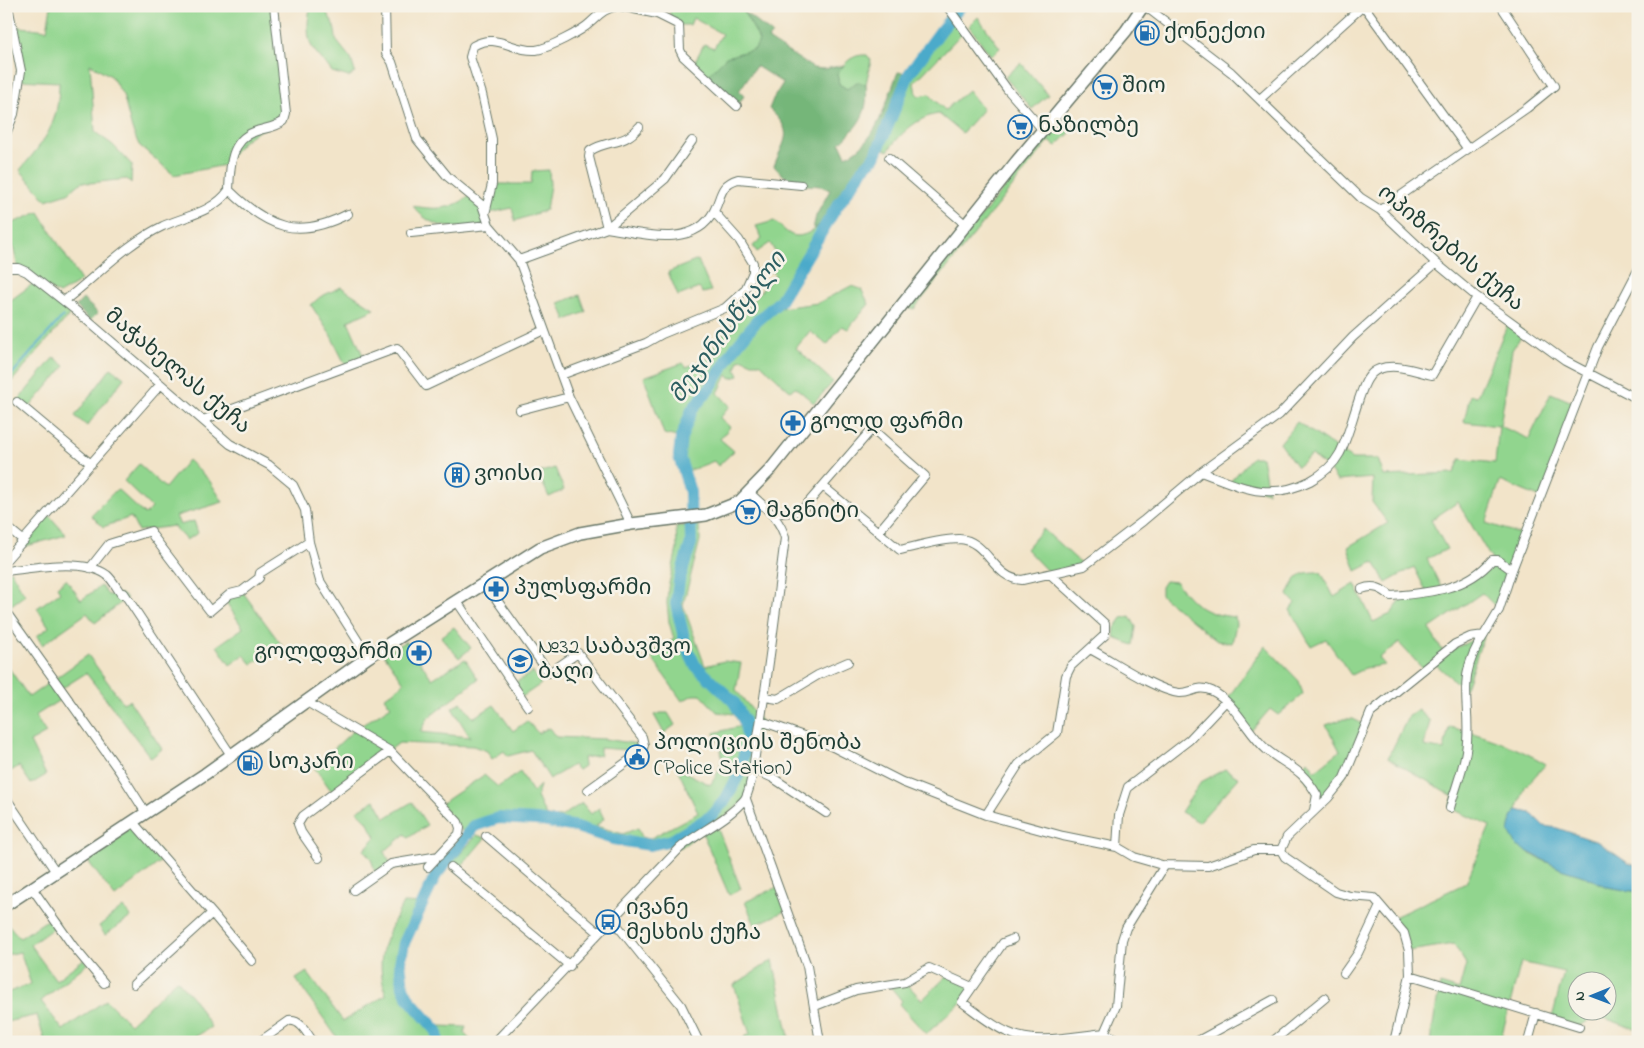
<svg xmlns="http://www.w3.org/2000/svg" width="1644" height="1048" font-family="'Indie Flower','Noto Sans Georgian',sans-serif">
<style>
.green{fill:#91d58e;stroke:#588961;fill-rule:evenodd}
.forest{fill:#74b679;stroke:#4a7a56}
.water{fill:#4baaca;stroke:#35747f}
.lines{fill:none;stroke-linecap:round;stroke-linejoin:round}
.stream{stroke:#4baaca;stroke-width:2}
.river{stroke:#4baaca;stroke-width:12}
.minor-casing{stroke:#697768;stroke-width:10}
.highway-casing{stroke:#697768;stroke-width:14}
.minor{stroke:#fff;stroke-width:8}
.highway{stroke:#fff;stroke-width:11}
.labels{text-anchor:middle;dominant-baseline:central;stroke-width:5;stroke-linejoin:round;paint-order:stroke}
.poi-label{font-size:22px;fill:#1f3d34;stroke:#f7f3e8;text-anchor:start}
.street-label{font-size:22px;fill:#1f3d34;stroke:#f7f3e8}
.water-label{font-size:24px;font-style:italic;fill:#2c5e61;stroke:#f7f3e8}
</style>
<rect width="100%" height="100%" fill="#f7f3e8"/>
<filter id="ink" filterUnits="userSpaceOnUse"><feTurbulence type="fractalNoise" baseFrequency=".02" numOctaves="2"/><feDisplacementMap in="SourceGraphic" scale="10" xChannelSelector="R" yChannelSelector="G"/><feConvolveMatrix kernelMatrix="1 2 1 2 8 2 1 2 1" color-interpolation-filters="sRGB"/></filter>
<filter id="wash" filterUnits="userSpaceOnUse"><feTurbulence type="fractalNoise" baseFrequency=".0096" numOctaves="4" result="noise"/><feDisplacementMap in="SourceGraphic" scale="20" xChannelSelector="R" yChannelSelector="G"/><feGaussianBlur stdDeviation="1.12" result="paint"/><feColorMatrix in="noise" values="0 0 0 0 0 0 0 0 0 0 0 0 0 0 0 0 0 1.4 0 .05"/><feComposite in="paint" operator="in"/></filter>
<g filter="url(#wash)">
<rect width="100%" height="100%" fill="#f2e4c9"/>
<!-- green -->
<path class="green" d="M6,6L12,26L47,30L51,6H274L284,121C253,132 244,136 225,165L174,175L139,145L132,129L123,95L111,76L90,64L95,132L113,145L132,165L131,183L127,179L90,183L82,182L68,193L46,200L20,170C46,139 59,124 59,82L19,80L20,45L6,59Z
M311,6H321C330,15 336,27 336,40L351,59L355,72L349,77L332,72C326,63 320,58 314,50C306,41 307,17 311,6Z
M657,6L742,8C747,20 755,28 759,41L755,50L726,57L706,77L693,65L704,44L714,48L722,34L693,18L690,25H679L671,20L669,9Z
M978,17L1000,48L991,56L969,26Z
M955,21L963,32L914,83L916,93L919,96L929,94L945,110L968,90L983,109L962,133L939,114C918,116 899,135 888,151L880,145L909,74L911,77Z
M867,55L871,60L866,84L857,82L847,89L839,84L837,74C845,63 851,54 867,55Z
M1021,63L1048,95L1032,109L1005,77Z
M1059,120L1070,133L1056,146L1049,141L914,309L908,307Z
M549,170L550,185L546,210L515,221L512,208L485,214L489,225C459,228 434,233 413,206C437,210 451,210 471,195L484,213L492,184H531L532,171Z
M39,212L81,281L59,294L40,283L71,313L6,388V295L11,300L38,280L18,268L8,225Z
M774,221C780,225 784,231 790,234C802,241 817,227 827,221L780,301V308L818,303L851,286L861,289L869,304L848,329L842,326L827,345L810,331L796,348L833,382L814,403L795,387L790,391L760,363H752L744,359L739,360L736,369L739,376L731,378L727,375L718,393L730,406L720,418L730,427L720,439L734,451L718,466L714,461L683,473L679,456L681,438L664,434L644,377L683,363L686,367L717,356L714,345L775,275L768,268L779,259L770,243L757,252L753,246L762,238L756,226Z
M698,260L711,291L703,293L699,288L678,296L668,272Z
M341,287L375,309L348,321L365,360L346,366L330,334L311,305L320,297Z
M580,295L586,312L566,320L559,303Z
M1509,321L1524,332L1512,350L1500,426L1529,439L1551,393L1577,404L1541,498L1500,481L1486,523L1526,536L1499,610L1482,593L1429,629L1444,653L1484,635L1465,690L1433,662L1424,670L1399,643L1379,658L1385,665L1365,668L1351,675L1326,639L1311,646L1290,610L1295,603L1288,595C1297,574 1299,572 1321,572L1334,597L1355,584L1373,622L1391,614L1404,595L1427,593L1414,567L1386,583L1374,562L1356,571L1348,547L1388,523L1372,502L1373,478L1337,481L1329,469L1311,455L1297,467L1280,443L1297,422L1352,459H1378L1384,476L1454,473L1460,459L1495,463L1499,426L1464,422L1470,395L1477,396ZM1458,502L1492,560L1465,582L1442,589L1427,559L1447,549L1431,520Z
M54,357L65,366L27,410L17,402Z
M111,368L124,378L87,426L75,416Z
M1252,457H1262L1268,492L1230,482Z
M188,460L209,480L223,502L176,516L180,525L194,521L198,533L186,540L173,526L138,531L131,517L103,527L91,515L117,489L145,515L152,508L124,481L139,464L165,488Z
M555,468L564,490L549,497L538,473Z
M48,514L66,535L16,549Z
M699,525L700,540L683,605L705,666L724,661L741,663L736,690L761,721L746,799L716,824L741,889L729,895L702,832L680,848L672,840C665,841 657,844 650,845C625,845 602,834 579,827C547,818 489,808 466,836L441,804L484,775L498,787L520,772L533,792L540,785L537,797L546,816L561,817L582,803L591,814L599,808L604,819L596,826L623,834L638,828L642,837L649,839L698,813L677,768L710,785C723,768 726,751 714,733L741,726L734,714L717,712L701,695H693L682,701L649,654L674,639L669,622L667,603L668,588L677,549L676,526Z
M1043,529L1084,566L1050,574L1026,549Z
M6,571H11L25,595L6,609Z
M66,579L81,600L101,586L108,595L121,594L127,598L95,623L87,613L42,645L37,636L49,627L37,608L60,592L57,587Z
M1165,581L1176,582C1194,606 1204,614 1235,617L1236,624L1232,643L1217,641L1167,600L1161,595V587Z
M242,591L283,647L252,664L244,655L230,665L217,646L243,628L224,599Z
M1130,616L1136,627L1133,645L1114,638L1115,628L1122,618Z
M454,627L471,648L459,658L441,637Z
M406,641L432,679L465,659L478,679L428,718L421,732L470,737L452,708L461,702L473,718L494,705L513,731L527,721L538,733L549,728L556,737L605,739L644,745L642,751L600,748V755L583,758L584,766L578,770L573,765L550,779L531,750L508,756L504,751L492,759L487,751L473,746L399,743L333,793L314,767L353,731L391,706L384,698L404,683L384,654Z
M1265,646L1299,681L1303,694L1278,715L1270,709L1251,731L1225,702Z
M88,655L123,703L129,700L162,749L151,758L86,673L61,689L66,696L35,716L46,733L30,742L46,775L31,784L19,766L6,774V664L29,697Z
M533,672L541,684L522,697L513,684Z
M1418,710L1430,721L1424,746L1444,750L1449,727C1481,734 1518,747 1546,764L1525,787L1517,810L1512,818L1530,854L1561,869L1587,877L1607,887L1638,892V1030L1596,1015L1579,1027L1552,1018L1564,972L1521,962L1500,1042H1430L1440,984L1459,990L1466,964L1454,944L1409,951L1392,918L1466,883L1490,826L1450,808L1453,796L1388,758L1408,717ZM1576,980H1606V1010H1576Z
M661,713H668L675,725L664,733L654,715Z
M1343,719H1353L1365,725L1344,778L1319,806L1317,795L1299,770L1308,761L1315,771L1340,751L1326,725Z
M1225,769L1239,778L1199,822L1181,812L1201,782Z
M375,800L385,818L412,802L427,825L408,838L405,834L384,852L391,864L376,874L371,859L364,850L376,837L367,821L357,811Z
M133,825L165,858L115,897L84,856Z
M477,835L485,838L458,870L452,863Z
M778,887L787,910L755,925L745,902Z
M403,903L422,904C409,932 385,975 412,1001C423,1013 437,1025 438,1042H335L338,1039L296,979L307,972L343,1021L386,995C374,955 386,938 403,903Z
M123,907L131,917L105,935L99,926Z
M53,916L59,924L30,945L56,980L84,959L88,963L41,1001L63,1030L106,1000L130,1024L177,980L193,998L211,1027L187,1042H167L163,1035L154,1042H45L37,1015L6,1022V993L31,984L20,952L6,955V922L20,938Z
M773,960L790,1042H746L744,1037L750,1034L734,985Z
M948,975L972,987L962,1002L926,1034L899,1004L902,1001L889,985L905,982L922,1000Z
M440,1026L466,1027L464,1033L472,1042H442Z"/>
<!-- forest -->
<path class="forest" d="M742,8L747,14L772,34L768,39L813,68L825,69L844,65L837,74L839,84L847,89L857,82L866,84C869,113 860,124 840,143L846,156C877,144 886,101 898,72L909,74L875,157L863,169L827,221L813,229L816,216L830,190C820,184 814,186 803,185C792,184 781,174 774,166C784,139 796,133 769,109L773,99L783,83L756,66L739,91L744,96L737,106L706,77L726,57L755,49L759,41C755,28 747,20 742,8Z
M83,299L98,313L90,321L76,306Z"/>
<!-- water -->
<path class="water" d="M1517,810L1531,813L1544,826L1557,828L1598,842L1628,863L1638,866V892L1607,887L1587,877L1561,869L1517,846L1509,832L1512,818Z"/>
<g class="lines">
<!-- stream -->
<path class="stream" d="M6,381L63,316"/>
<!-- river -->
<path class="river" d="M438,1042L437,1031L409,999L403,987L400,963L404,943L436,875L474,826L498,818L537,820L577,827L613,839L650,845L672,840L711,816L726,799L738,776L748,740L744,720L734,702L695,665L686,646L676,604L679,581L691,543L690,492L679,456L681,438L692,410L710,388L734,349L755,323L780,301L836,208L863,169L875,157L909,74L942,29L961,6"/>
</g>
</g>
<g filter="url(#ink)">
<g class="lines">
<!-- minor casing -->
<g class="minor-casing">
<path id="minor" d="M385,6L386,53L392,62L417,139L448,177L482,205L489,225L519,260L569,397L631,524
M620,6L657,14L679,25L680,50L683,56L737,106
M947,6L1007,89L1043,130
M1145,6L1231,72L1361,198L1380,210L1436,263L1477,297L1565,361L1638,399
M1364,6L1467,148
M1260,99L1363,6
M639,127C624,146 608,139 590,151L589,157L607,228C640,233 694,250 714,211C722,196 719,185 738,179L801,185
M6,134L14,114L21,71L8,6
M889,158L966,225
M229,190C230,167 230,141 254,132C264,128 275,128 284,121L286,114L274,6
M1380,210L1527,108L1554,86L1501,6
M485,214L492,184V139L482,94L470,57L473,46C496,32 513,52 536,50C549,48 582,31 591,22C600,14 604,9 617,6
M411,233L489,225
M519,260L607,228L665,179L692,141
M6,268H18L27,272L74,309L230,444L269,465L293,485L305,510L309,542L320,581L368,657
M64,301C97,276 125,244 163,226C186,216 214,212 229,190C268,228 297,240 348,214
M561,375L646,343L662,334L725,308L745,290L753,272V263L739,240L714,212
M17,402L91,464
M520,410L569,397
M203,420L397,348L426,386L544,330
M1201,472C1242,487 1268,502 1310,481C1323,474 1333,466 1340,453C1348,437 1353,416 1359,399C1363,388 1367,373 1379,369C1396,363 1416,371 1432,375L1477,297
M824,487L900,550C919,546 940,539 959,539C988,540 993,579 1022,580L1084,566L1143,521L1201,472L1279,415L1353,337L1436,263
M772,514L801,511L872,429L925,476L879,531
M6,526L24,541
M153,536L210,611L230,594L242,591L259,578L260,573L309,542
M6,560L160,385
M90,568L109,544L151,531
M6,571C34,568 83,558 107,575C112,579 117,588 121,594L124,593L231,755
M484,582L549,673L578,653L642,737L644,745L642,751L588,790
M1362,589C1374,584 1382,589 1391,596C1428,593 1467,590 1492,560H1498L1512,570
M456,600L528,707
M6,612L120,772L146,813
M1090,649C1113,661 1155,690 1179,693C1192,694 1197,684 1212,691C1235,702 1248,734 1267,750C1289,768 1301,767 1317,795L1314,810
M765,697L778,699L818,675L848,662
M305,701L390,751L458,822L460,828L459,834L428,867
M761,721L829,745L902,782L986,815L1063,836L1117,847L1134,857L1162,865L1208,866L1254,850H1281
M753,769L773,778L826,813
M6,798L56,872
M746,799L807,966L820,1042
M1450,808C1455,789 1463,770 1466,751C1473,706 1453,680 1484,635
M986,815L1019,764L1057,733L1066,676L1071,666L1105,635V624L1050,574
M133,822L212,913L134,984
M486,836L599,933
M1117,847L1119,815L1128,787L1189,740L1225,702
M1281,850L1287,837L1328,798L1344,778L1371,712L1455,644L1470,637L1484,635L1499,610L1512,570L1598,347L1638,270
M1281,850L1285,857L1336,892L1350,896L1374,898L1404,933L1409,951L1410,975L1394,1042
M319,858L301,832L298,824L303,816L390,751
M451,867L570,966
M32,888L73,946L104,983
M354,890L391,864L439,856
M212,913L252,961
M613,920L681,1005L699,1042
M1013,939L1003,943L962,1002C976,1012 991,1025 1007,1032C1036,1046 1074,1036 1104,1033L1116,1006L1122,940L1126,928L1165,865
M1344,973L1358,953L1380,906
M1410,975L1579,1027
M815,1006L856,990L905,982L929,968L972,987
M1104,1033L1124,1042
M259,1042L289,1021C300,1019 307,1033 313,1042
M495,1042L680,848C700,831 726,821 744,800C751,792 754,761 756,749C768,679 776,608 785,538C780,518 764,507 750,493
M1196,1042L1273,1000
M1272,1042L1325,998
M1528,1042L1536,1013"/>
</g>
<!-- highway casing -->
<g class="highway-casing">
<path id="highway" d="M6,905L205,774L368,657L540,548L580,533L631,524L706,515L739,502L771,469L1016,162L1126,31L1143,6"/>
</g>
<!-- minor -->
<use href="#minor" class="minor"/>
<!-- highway -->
<use href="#highway" class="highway"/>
</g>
</g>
<!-- icons -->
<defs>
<g id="fuel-ring" transform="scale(1.25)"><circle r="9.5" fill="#f7f3e8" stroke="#1f6fb2" stroke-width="1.5"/><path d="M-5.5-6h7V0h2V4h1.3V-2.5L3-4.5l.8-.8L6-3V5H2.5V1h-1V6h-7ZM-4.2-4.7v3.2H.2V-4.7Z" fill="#1f6fb2"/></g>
<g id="supermarket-ring" transform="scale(1.25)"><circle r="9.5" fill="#f7f3e8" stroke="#1f6fb2" stroke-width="1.5"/><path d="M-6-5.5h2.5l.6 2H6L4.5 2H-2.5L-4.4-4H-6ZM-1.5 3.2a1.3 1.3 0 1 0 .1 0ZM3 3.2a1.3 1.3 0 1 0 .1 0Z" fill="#1f6fb2"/></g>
<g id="pharmacy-ring" transform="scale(1.25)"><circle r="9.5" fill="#f7f3e8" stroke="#1f6fb2" stroke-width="1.5"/><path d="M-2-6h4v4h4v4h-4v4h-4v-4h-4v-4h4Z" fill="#1f6fb2"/></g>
<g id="building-ring" transform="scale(1.25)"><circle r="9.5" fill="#f7f3e8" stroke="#1f6fb2" stroke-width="1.5"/><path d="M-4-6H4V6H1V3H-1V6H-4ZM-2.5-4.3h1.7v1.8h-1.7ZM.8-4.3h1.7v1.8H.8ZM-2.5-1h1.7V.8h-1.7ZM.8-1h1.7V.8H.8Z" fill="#1f6fb2"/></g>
<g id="school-ring" transform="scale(1.25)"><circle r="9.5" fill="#f7f3e8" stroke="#1f6fb2" stroke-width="1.5"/><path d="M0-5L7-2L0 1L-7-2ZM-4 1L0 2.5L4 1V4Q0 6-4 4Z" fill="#1f6fb2"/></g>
<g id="civic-ring" transform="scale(1.25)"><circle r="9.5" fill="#f7f3e8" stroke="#1f6fb2" stroke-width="1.5"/><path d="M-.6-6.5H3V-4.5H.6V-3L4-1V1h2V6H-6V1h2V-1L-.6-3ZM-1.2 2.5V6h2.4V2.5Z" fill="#1f6fb2"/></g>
<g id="bus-ring" transform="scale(1.25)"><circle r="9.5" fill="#f7f3e8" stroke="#1f6fb2" stroke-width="1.5"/><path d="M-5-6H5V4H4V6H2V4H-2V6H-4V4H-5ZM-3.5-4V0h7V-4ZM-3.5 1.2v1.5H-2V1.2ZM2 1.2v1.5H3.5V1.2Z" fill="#1f6fb2"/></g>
</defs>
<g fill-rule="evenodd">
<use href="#fuel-ring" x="1147" y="33"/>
<use href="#supermarket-ring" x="1105" y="87"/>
<use href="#supermarket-ring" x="1020" y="127"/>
<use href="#pharmacy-ring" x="793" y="423"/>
<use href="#building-ring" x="457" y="475"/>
<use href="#supermarket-ring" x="748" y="512"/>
<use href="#pharmacy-ring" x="496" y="589"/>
<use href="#pharmacy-ring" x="419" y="653"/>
<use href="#school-ring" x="520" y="661"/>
<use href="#civic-ring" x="637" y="757"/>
<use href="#fuel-ring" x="250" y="763"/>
<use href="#bus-ring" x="608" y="922"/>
</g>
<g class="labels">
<!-- poi labels -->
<g class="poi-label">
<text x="1164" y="33">ქონექთი</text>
<text x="1122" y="87">შიო</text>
<text x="1038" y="127">ნაზილბე</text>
<text x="810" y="423">გოლდ ფარმი</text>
<text x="474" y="475">ვოისი</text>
<text x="766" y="512">მაგნიტი</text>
<text x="514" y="589">პულსფარმი</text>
<text x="538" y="648">№32 საბავშვო<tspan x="538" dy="25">ბაღი</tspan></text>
<text x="402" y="653" text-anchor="end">გოლდფარმი</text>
<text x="654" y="744">პოლიციის შენობა<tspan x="654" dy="25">(Police Station)</tspan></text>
<text x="268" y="763">სოკარი</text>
<text x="626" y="909">ივანე<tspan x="626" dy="25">მესხის ქუჩა</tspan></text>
</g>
<!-- street labels -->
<g class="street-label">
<text transform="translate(1450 249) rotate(40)">ოპიზრების ქუჩა</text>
<text transform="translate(177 372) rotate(40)">მაჭახელას ქუჩა</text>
</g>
<!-- water labels -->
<g class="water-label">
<text transform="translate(729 328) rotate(-54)">მეჯინისწყალი</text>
</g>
</g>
<!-- margin -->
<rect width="1644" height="1048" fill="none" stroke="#f7f3e8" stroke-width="25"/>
<!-- north arrow -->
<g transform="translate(1592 996) rotate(269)"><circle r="24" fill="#f7f3e8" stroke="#a1aaa0"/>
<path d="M0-4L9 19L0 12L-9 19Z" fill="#1f6fb2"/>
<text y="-8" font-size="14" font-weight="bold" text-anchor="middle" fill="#1f3d34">N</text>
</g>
</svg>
